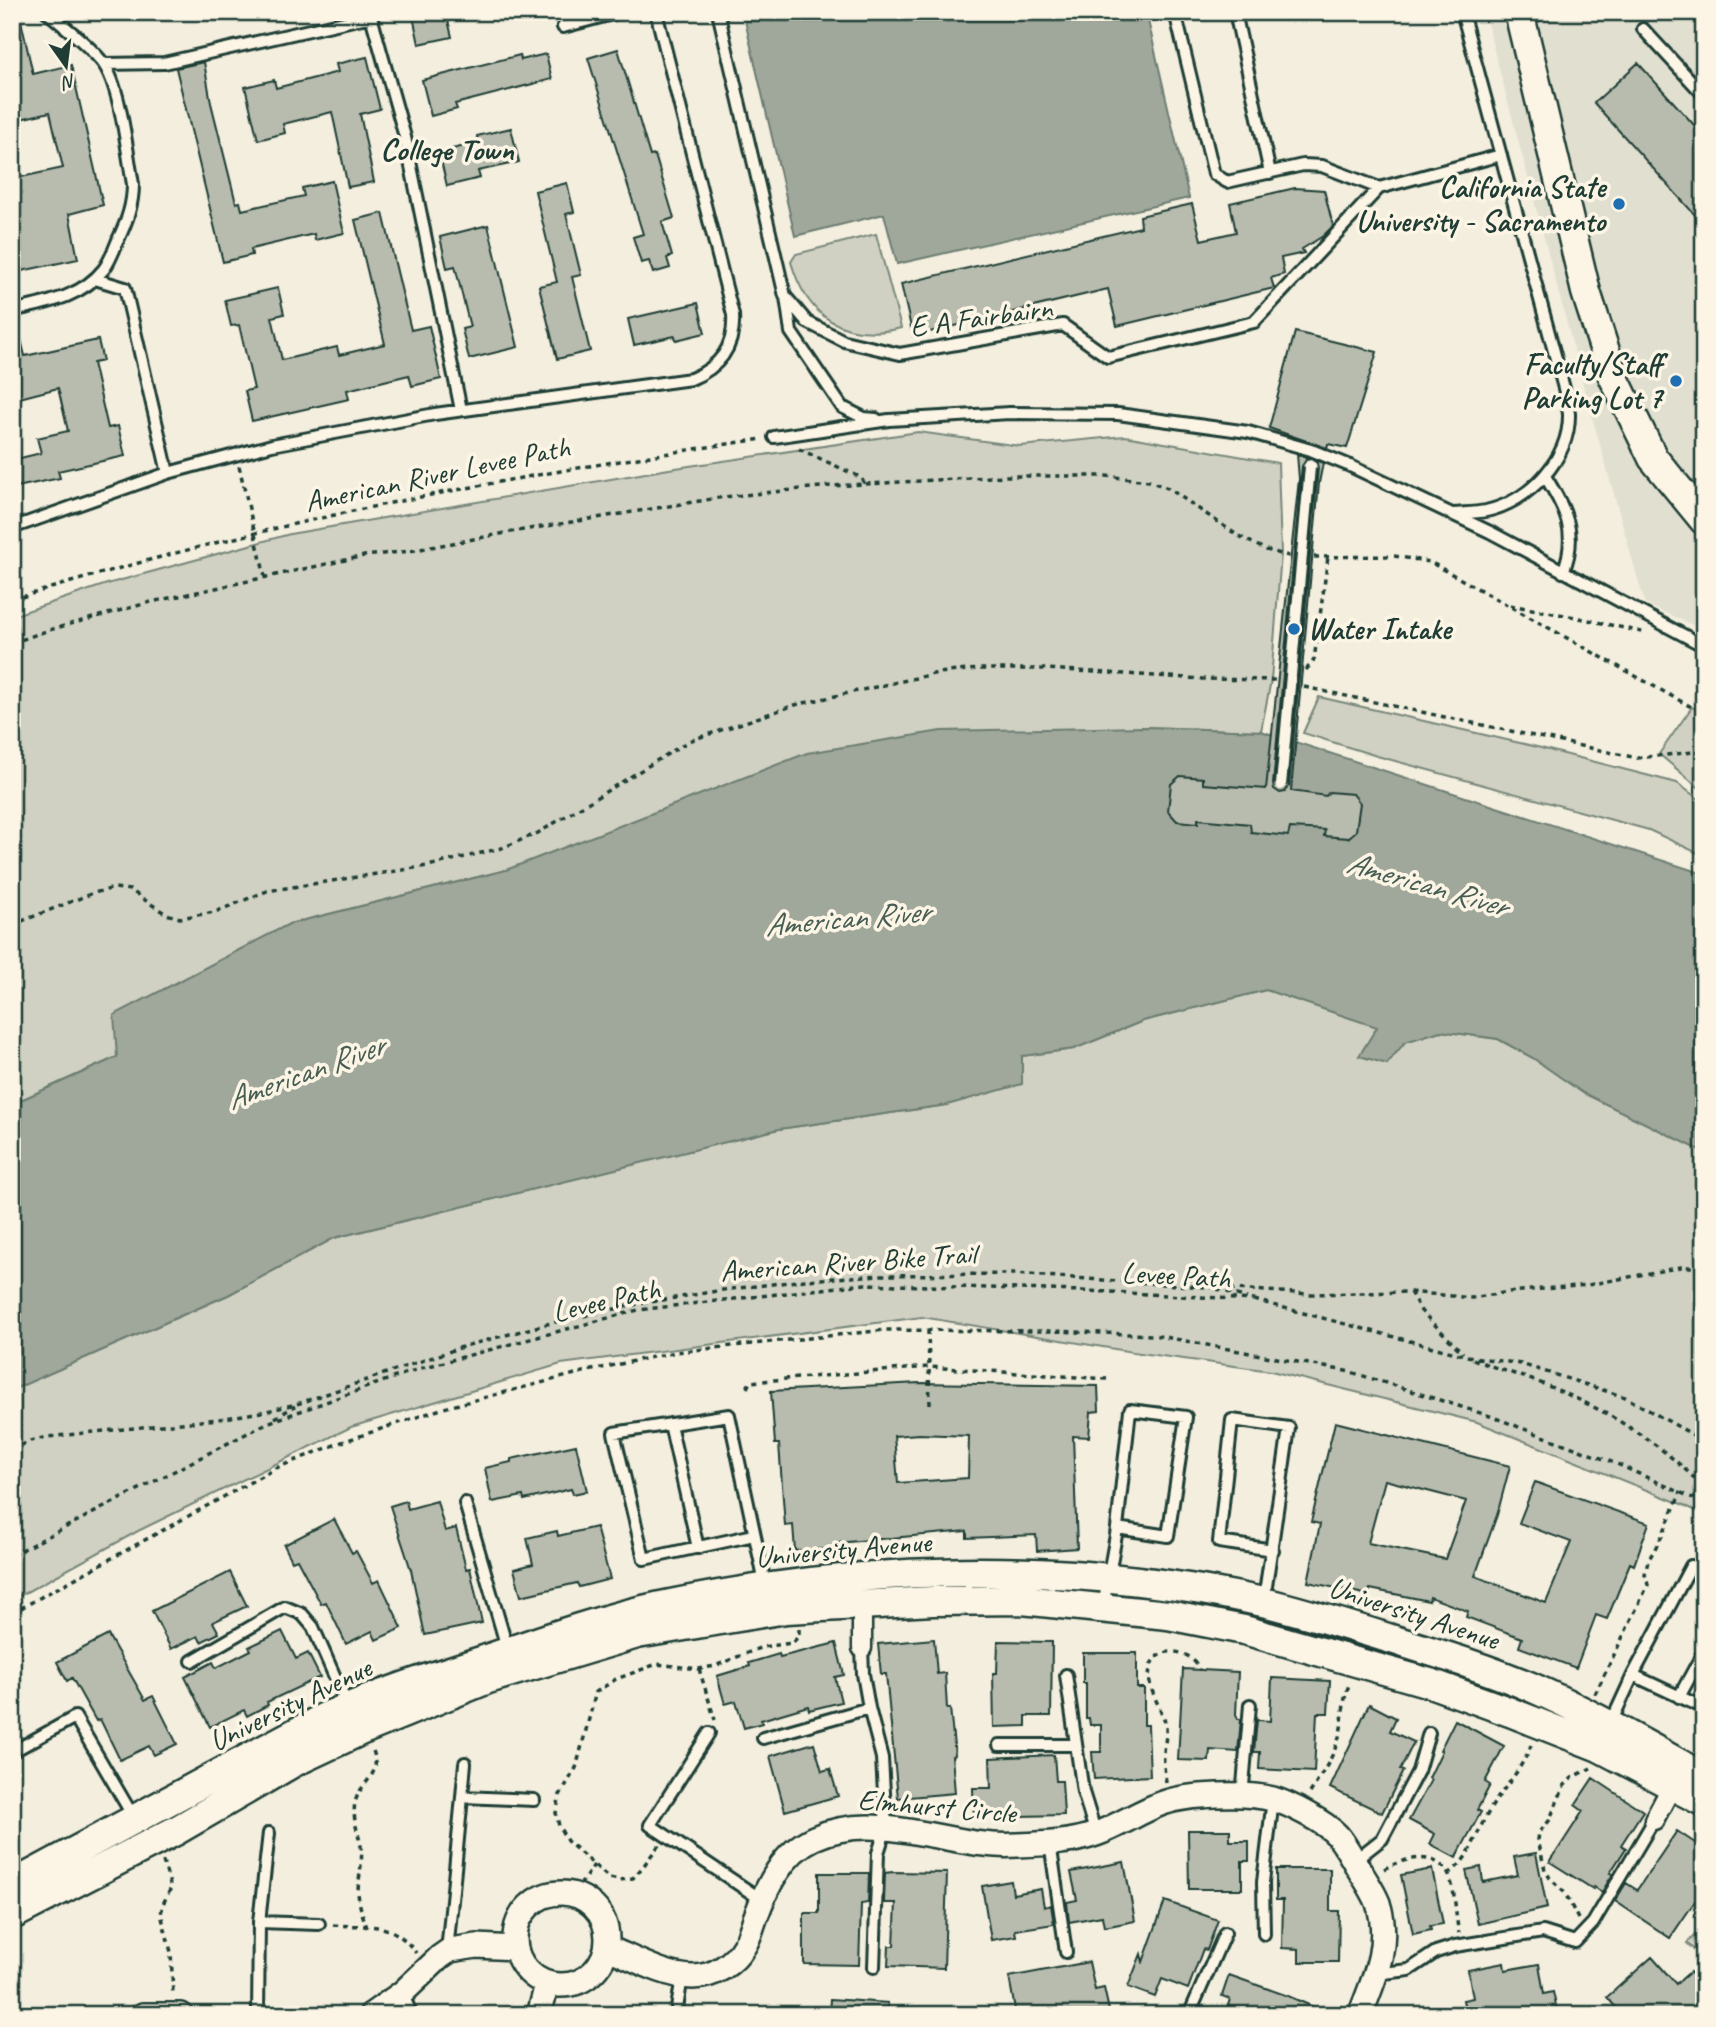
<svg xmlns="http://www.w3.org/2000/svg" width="1716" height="2027" font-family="Caveat,sans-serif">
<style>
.built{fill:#e1dfd0}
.green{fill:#d0d1c2;stroke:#78877b;stroke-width:2}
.water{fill:#a0a89b;stroke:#6c7d72;stroke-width:2}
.building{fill:#b8bcae;stroke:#1f3d34;stroke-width:2;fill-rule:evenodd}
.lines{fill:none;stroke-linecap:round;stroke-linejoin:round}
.service-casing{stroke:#1f3d34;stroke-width:16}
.pedestrian-casing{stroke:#1f3d34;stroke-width:23}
.minor-casing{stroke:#1f3d34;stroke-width:28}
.tertiary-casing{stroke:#1f3d34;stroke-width:33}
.path{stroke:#1f3d34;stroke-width:3.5;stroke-dasharray:5 5;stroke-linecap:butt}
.service{stroke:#fcf5e5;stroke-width:10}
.pedestrian{stroke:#fcf5e5;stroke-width:18}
.minor{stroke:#fcf5e5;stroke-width:23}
.tertiary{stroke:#fcf5e5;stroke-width:28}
.service-bridge-casing{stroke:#1f3d34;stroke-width:16;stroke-linecap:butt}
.service-bridge{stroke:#fcf5e5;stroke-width:10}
.poi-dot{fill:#1f6fb2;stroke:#fcf5e5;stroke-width:2.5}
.labels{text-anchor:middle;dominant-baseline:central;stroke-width:7;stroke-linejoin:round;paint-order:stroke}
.poi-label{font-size:30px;font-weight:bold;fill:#1f3d34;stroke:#fcf5e5;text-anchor:end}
.street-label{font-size:30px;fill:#1f3d34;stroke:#fcf5e5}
.neighbourhood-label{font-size:32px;font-weight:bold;fill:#1f3d34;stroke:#fcf5e5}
.water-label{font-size:32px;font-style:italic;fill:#465d53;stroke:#fcf5e5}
</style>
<rect width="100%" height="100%" fill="#f3eede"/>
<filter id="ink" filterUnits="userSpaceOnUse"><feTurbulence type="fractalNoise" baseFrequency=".0143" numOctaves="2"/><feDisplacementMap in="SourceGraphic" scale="14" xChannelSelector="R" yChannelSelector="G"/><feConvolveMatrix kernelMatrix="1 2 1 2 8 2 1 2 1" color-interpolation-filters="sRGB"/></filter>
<g filter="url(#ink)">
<!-- built -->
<path class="built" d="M1484,12H1704V630L1645,604L1586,395Z"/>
<!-- green -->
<path class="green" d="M876,234L901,328C844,342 807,317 791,262L796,254Z
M918,432L1020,446L1125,436L1278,463L1281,554L1271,680L1261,731L1145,727L506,870L289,924L117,1057L12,1104V616L107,584L290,534L669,469Z
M1319,697L1533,746L1677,783L1704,803V856L1649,830L1377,756L1303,733Z
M1692,707L1704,714V792L1659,754Z
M1266,990L1378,1027L1405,1042L1440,1031L1498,1039L1533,1058L1583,1093L1704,1152V1515L1684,1505L1477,1422L1271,1371L1133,1352L922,1317L561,1364L351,1427L138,1531L12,1600V1390L228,1295L334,1238L779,1129L947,1105L1022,1056L1074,1049L1143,1021Z
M1704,1926V1960L1687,1943Z"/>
<!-- water -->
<path class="water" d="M743,12H1146L1189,198L897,264L884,214L795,236Z
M1145,727L1261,731L1704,874V1152L1583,1093L1533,1058L1498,1039L1440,1031L1405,1042L1387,1064L1359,1056L1377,1027L1266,990L1143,1021L1074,1049L1022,1056V1084L947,1105L779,1129L334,1238L228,1295L12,1390V1104L117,1057L114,1015L289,924L506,870L807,753L941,731Z"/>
<!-- building -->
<path class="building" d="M12,12H19L33,74L71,65L103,205L69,214L78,259L12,273V179L63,168L50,112L12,121Z
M412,12H446L452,37L419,44Z
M618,49L650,156L655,155L674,218L662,222L672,256L667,258L670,268L653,273L649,261L641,263L633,237L643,234L588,58Z
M546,54L552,79L455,104L457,109L431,116L422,80L520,55L521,60Z
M367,57L380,109L360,114L374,182L348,187L332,112L283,124L285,133L258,140L245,87L274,80L276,88L338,72L336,64Z
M204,62L211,103L236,203L240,202L242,210L304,196L302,188L332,181L344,233L315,240L314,234L251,249L252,255L223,262L176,68Z
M1638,63L1704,136V225L1594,103Z
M511,128L519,162L478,171L480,178L447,186L439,152L478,143L477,136Z
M567,183L574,212L566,214L581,275L572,277L590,351L557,359L539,286L557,282L535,191Z
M1295,188L1324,190L1333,226L1323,236L1302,249L1304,253L1281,258L1284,274L1271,278L1274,288L1117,326L1108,289L913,336L901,284L1141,227L1140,216L1192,204L1201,240L1236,232L1230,203Z
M383,213L411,330L429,326L441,379L412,386L409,375L347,390L349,399L252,421L245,391L254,389L239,325L231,326L225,300L278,288L284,314L272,317L282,360L337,347L339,355L385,344L355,220Z
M488,225L518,347L469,359L462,329L470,327L455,266L447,268L440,237Z
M698,303L705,333L676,340L675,336L634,345L628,319Z
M18,327L25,356L98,340L103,361L93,363L108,428L118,426L125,456L58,471L60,478L12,488V460L41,453L37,438L68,431L58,388L12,400V328Z
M1295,332L1377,352L1347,448L1328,444L1327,448L1269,428Z
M1297,454L1323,463L1319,483L1291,791L1326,796L1329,792L1353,794L1360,803L1356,831L1348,838L1324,836L1325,830L1290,828L1288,836L1251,832L1250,824L1198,819V823L1177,821L1168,811L1171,784L1180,776L1203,778V784L1266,789L1299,479ZM1311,459L1317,463L1318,468L1289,786L1285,792L1280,793L1274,789L1273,784L1302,466L1306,460Z
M919,1383L1098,1386L1099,1411L1091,1412L1089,1437L1073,1436L1077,1548L1037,1551L1036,1535L967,1538V1531L837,1543L838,1548L795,1551L793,1525L785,1526L779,1444H775L771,1391ZM919,1434L969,1436L968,1478L898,1483L894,1436Z
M1335,1422L1510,1466L1497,1515L1475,1576L1546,1603L1571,1542L1519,1523L1535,1482L1649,1523L1634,1565L1630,1563L1607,1619L1596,1615L1576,1668L1519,1647L1522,1638L1466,1617L1468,1611L1430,1597L1429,1601L1370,1589L1369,1595L1308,1582L1320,1524L1311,1522ZM1385,1480L1466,1501L1445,1559L1368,1543Z
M576,1445L587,1491L573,1494L571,1489L524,1500L523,1496L492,1502L485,1468L511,1462V1459Z
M406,1501L408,1509L437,1501L445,1531L456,1528L466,1569L470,1568L482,1623L425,1635L411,1570L390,1506Z
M334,1519L352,1553L356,1551L373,1583L379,1580L402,1628L376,1640L372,1631L346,1644L326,1602L321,1604L297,1559L292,1561L284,1545Z
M596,1527L610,1579L579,1587L577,1583L521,1596L514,1569L533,1564L527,1538L557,1531L558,1536Z
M230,1572L247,1606L213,1622L219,1633L201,1642L198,1636L171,1649L152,1611Z
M282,1631L296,1659L308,1653L320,1677L267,1702L268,1705L247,1716L244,1710L210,1727L185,1677L213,1662L216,1668L251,1650L249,1647Z
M108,1635L145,1700L153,1696L177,1744L154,1755L149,1746L120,1760L100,1719L96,1721L72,1678L67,1681L57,1662Z
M934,1639L937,1674L945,1673L947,1709L950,1708L955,1755L952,1756L955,1793L898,1798L886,1674H881L878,1644Z
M998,1641L1052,1642L1051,1716H1026V1726L994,1727L993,1673H997Z
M836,1643L844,1675L835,1677L841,1702L809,1710L808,1706L761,1720L762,1723L744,1728L736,1701L725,1704L717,1676L750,1666L749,1663L779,1654L780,1657Z
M1083,1653H1137V1688H1144V1725H1148L1150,1776L1094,1779L1092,1752H1101V1725H1090L1089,1718H1086V1683H1083Z
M1183,1669L1238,1672L1236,1714L1238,1719H1241L1238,1752L1210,1750L1209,1761L1178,1760Z
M1272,1678L1330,1681L1328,1713H1317L1314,1772L1259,1769L1260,1752H1254L1257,1720L1270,1721Z
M1369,1704L1396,1718L1390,1731L1414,1742L1400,1770L1403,1771L1382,1813L1330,1788Z
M1455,1720L1504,1746L1485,1782L1490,1785L1477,1810L1481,1812L1456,1858L1430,1844L1435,1834L1409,1820L1431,1780L1429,1778L1442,1751L1440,1750Z
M814,1743L822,1771L830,1769L838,1796L785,1811L770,1756Z
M1054,1755L1056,1781H1062L1064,1815L974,1817L973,1788H991L990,1758Z
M1593,1778L1643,1811L1621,1845L1626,1848L1610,1873L1613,1874L1602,1892L1594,1887L1593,1889L1550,1862L1583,1811L1575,1805Z
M1188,1830H1230V1841H1249V1861H1242V1889H1189Z
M1677,1831L1704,1849V1888L1670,1938L1615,1901L1626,1883L1637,1890Z
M1536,1853L1547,1908L1478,1924L1466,1870L1481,1867L1483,1882L1518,1875L1514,1857Z
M1124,1862L1135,1921L1104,1927L1102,1916L1069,1922L1067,1902L1077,1900L1071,1872Z
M1276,1869H1330V1911H1339L1338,1962H1299V1949L1282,1948L1283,1900H1276Z
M1432,1869L1443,1924L1430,1926L1431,1930L1413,1934L1401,1875Z
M893,1872L947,1873L944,1968L888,1966L889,1946H894L896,1903H884L885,1873Z
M819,1873H869L868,1903L861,1904L859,1965L804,1964V1913H819Z
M1011,1881L1013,1894L1041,1889L1044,1907L1051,1905L1054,1924L1015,1930L1016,1936L991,1940L982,1886Z
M1165,1901L1218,1920L1207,1950L1203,1949L1188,1989L1162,1979L1155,1997L1128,1987L1141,1954L1143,1962Z
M1652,1957L1676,1984L1690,1972L1704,1988V1997L1683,2015H1622L1607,1997Z
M1089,1962L1095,1990L1104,1988L1110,2015H1016L1009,1977Z
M1504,1963L1505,1970L1539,1964L1544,1994L1553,1992L1558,2015H1466L1463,2000L1473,1998L1468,1970Z
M1229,1975L1288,1996L1332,2015H1225L1230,1999L1222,1996Z
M830,1999L888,2003V2015H829Z"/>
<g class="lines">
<!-- service casing -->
<g class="service-casing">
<path id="service" d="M718,12L785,296L807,322L844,341L900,354L1063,325L1108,357L1254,322L1379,188L1501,155
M1175,12L1214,174L1227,182L1303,165L1322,166L1379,188
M1235,12L1270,173
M1520,19L1545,12
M563,27L620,12
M1643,29L1704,95
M104,64L164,63L371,16L405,137L461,410
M95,279L125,288L168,473
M786,297L791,332L842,407L864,418L876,419
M12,311C45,303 81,298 104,269C110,261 114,250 118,240C127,221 133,205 133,184C127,153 121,87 103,63C88,44 66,28 47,12
M774,437L889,420L1010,413L1118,414L1248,432L1311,450L1348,465L1490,532L1704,646
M1545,476C1565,509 1579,533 1563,572
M1453,514C1464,513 1475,513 1486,511C1529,502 1570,459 1569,414C1568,407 1566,399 1565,392L1462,12
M12,528L168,473L272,445L435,414L691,379C720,367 735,347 733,315L656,12
M670,1424L698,1548
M465,1503L508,1651
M754,1535L644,1559L614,1433L729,1415L762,1569L765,1586
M1264,1600L1289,1428L1232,1420L1219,1542L1273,1550
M1103,1607L1116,1535L1117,1528L1130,1410L1186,1417L1168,1536L1117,1528
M862,1648L863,1674L869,1708
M192,1661L285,1607L302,1614L313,1627L348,1707
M1066,1675L1083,1792L1096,1834
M1633,1675L1704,1708
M1679,1697L1704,1651
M1610,1725L1633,1675L1691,1566L1704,1573
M709,1733L650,1825L762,1900
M763,1738L869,1708L882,1758L886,1828L878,1853L874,1967
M999,1745H1075
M12,1752L75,1717L134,1818
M462,1797L465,1763
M1242,1797L1250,1705
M1050,1843L1066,1952
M1354,1861L1382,1839L1418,1771L1429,1733
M259,1922L269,1833
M1264,1934L1263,1882L1273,1799
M447,1952L462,1797L534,1800
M1375,1974L1409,1970L1436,1952L1455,1946L1543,1932L1575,1942L1593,1923L1654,1820
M402,1993L412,2015
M258,2015L259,1922L319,1924
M676,2015L682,1976
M1189,2015L1225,1933"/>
</g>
<!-- pedestrian casing -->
<g class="pedestrian-casing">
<path id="pedestrian" d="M862,1605V1648
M1654,1820L1672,1786"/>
</g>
<!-- minor casing -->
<g class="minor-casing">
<path id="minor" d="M515 1939a46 46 0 1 1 92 0a46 46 0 1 1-92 0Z
M608,1948C632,1958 667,1977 693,1977C713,1977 734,1964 744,1946C750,1937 752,1926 756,1916C767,1886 783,1852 814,1838C880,1808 951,1850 1017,1845C1043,1844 1071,1843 1096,1834C1119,1826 1140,1811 1163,1803C1188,1794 1246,1792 1273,1799C1290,1804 1325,1822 1337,1835C1345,1844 1351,1856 1357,1866C1364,1878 1373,1890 1378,1903C1391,1944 1375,1977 1360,2015
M143,2015H181
M371,2015L402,1993L440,1957L450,1950L477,1946L515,1948
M539,2015L547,1984"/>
</g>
<!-- tertiary casing -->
<g class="tertiary-casing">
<path id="tertiary" d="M1519,12L1586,292L1613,376L1653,458L1704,520
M12,1885L325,1717C376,1695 428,1678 481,1661C539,1641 600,1619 661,1606C858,1565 1065,1558 1263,1602C1305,1612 1346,1625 1388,1638C1436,1653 1484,1667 1531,1687C1591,1713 1647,1746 1704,1777
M12,1915L177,1830L294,1762L360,1731L488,1679L637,1634L786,1609L933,1601L1022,1600L1168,1615L1244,1630L1433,1684L1510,1712L1599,1747L1704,1802"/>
</g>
<!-- path -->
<path class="path" d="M799,449L860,477L865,484
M239,466L265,577
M1314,557L1394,556L1430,562L1704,714
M12,600C257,523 509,476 762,439
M1510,605L1575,617L1646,633
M12,643L49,630L151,602L364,556L410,551L511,532L724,497L831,486L1006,476H1106L1149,481L1168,488L1237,535L1266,550L1289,556
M1306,670L1314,660L1328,557
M1304,687L1637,758L1704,751
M12,925L93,893L115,888L130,890L166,914L180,918L215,912L267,891L428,866L502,848L538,833L689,741L795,705L938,673L979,669H1047L1202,679L1276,680
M1217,1289L1247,1298
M1410,1292L1421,1311L1463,1353
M1254,1300L1467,1356L1521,1364L1625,1397L1704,1441
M928,1330L930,1404
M1473,1359C1499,1370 1527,1377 1553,1388C1609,1412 1662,1443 1704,1488
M747,1388L750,1382L929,1367L1107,1379
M275,1418L295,1406
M12,1450L30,1441L47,1437L219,1419L267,1411L300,1403L465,1346L547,1324L633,1305L723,1290L805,1280L881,1275L1014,1274L1310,1294L1410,1292L1472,1298L1509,1292L1588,1285L1681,1267H1704
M12,1555L267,1423L418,1369L638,1310L865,1284L1111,1292L1254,1300
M12,1613L276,1468L342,1442L444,1408L583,1372L676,1352L885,1330L1052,1331L1154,1335L1351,1372L1490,1416L1617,1464L1704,1503
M699,1669L715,1720
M1595,1694L1648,1585L1645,1574L1648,1561L1662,1536L1681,1492
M1166,1782C1165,1773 1163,1764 1164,1755C1164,1744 1168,1732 1165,1722C1160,1705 1146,1687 1150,1669C1154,1644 1193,1648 1199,1670
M1310,1793C1322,1774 1335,1755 1340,1733C1344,1716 1342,1699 1350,1683
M659,1845L642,1868L633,1878L620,1880L609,1878L567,1841L559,1826L556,1813L560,1795L576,1768L596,1692L616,1679L657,1664L699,1669L715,1666L762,1647L792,1643L799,1636V1629
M163,1861L171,1888L163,1904L161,1914L171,1952L173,1995
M1384,1869C1404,1858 1439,1849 1450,1878C1456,1896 1455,1915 1459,1933
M1448,1874C1471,1859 1474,1837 1487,1815C1501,1789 1520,1774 1531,1745
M580,1885L594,1865
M1578,1919L1565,1893L1550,1878L1545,1870L1538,1840L1539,1832L1549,1821L1564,1786L1572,1778L1591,1768
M333,1925C371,1928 391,1919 416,1953
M367,1928C363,1916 358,1903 358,1890C359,1876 363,1861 361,1846C358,1831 352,1819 355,1803C360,1780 384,1777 372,1748"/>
<!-- service -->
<use href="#service" class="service"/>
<!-- pedestrian -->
<use href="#pedestrian" class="pedestrian"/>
<!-- minor -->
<use href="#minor" class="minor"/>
<!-- tertiary -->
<use href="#tertiary" class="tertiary"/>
<!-- service-bridge casing -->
<g class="service-bridge-casing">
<path id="service-bridge" d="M1281,785L1310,467"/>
</g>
<!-- service-bridge -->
<use href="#service-bridge" class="service-bridge"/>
</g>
</g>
<!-- markers -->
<g class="poi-dot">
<circle cx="1619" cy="204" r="7"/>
<circle cx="1676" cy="381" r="7"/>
<circle cx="1294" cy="629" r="7"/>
</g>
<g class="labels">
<!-- poi labels -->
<g class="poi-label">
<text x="1605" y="187">California State<tspan x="1605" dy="34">University - Sacramento</tspan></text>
<text x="1662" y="364">Faculty/Staff<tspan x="1662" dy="34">Parking Lot 7</tspan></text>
<text x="1308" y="629" text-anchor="start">Water Intake</text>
</g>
<!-- street labels -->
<g class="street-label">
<text transform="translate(981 317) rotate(-8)">E A Fairbairn</text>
<text transform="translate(437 474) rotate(-12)">American River Levee Path</text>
<text transform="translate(848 1262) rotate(-4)">American River Bike Trail</text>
<text transform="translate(1176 1275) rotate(3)">Levee Path</text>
<text transform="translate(606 1300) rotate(-13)">Levee Path</text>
<text transform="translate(843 1549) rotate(-5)">University Avenue</text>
<text transform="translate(1414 1613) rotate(18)">University Avenue</text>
<text transform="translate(290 1704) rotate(-26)">University Avenue</text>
<text transform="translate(937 1806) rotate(5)">Elmhurst Circle</text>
</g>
<!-- neighbourhood labels -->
<g class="neighbourhood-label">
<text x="447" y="149">College Town</text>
</g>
<!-- water labels -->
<g class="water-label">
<text transform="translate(1427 884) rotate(16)">American River</text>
<text transform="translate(847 918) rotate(-5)">American River</text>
<text transform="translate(305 1072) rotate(-20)">American River</text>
</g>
</g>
<!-- margin -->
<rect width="1716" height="2027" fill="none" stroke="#fcf5e5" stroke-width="42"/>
<rect x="21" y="21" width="1674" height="1985" fill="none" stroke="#1f3d34" stroke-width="2.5" filter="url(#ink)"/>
<!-- north arrow -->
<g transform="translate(66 66) rotate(166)" stroke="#fcf5e5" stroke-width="5" paint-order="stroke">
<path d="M0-5L12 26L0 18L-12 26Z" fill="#1f3d34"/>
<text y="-10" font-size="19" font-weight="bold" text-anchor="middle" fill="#1f3d34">N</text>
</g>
</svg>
